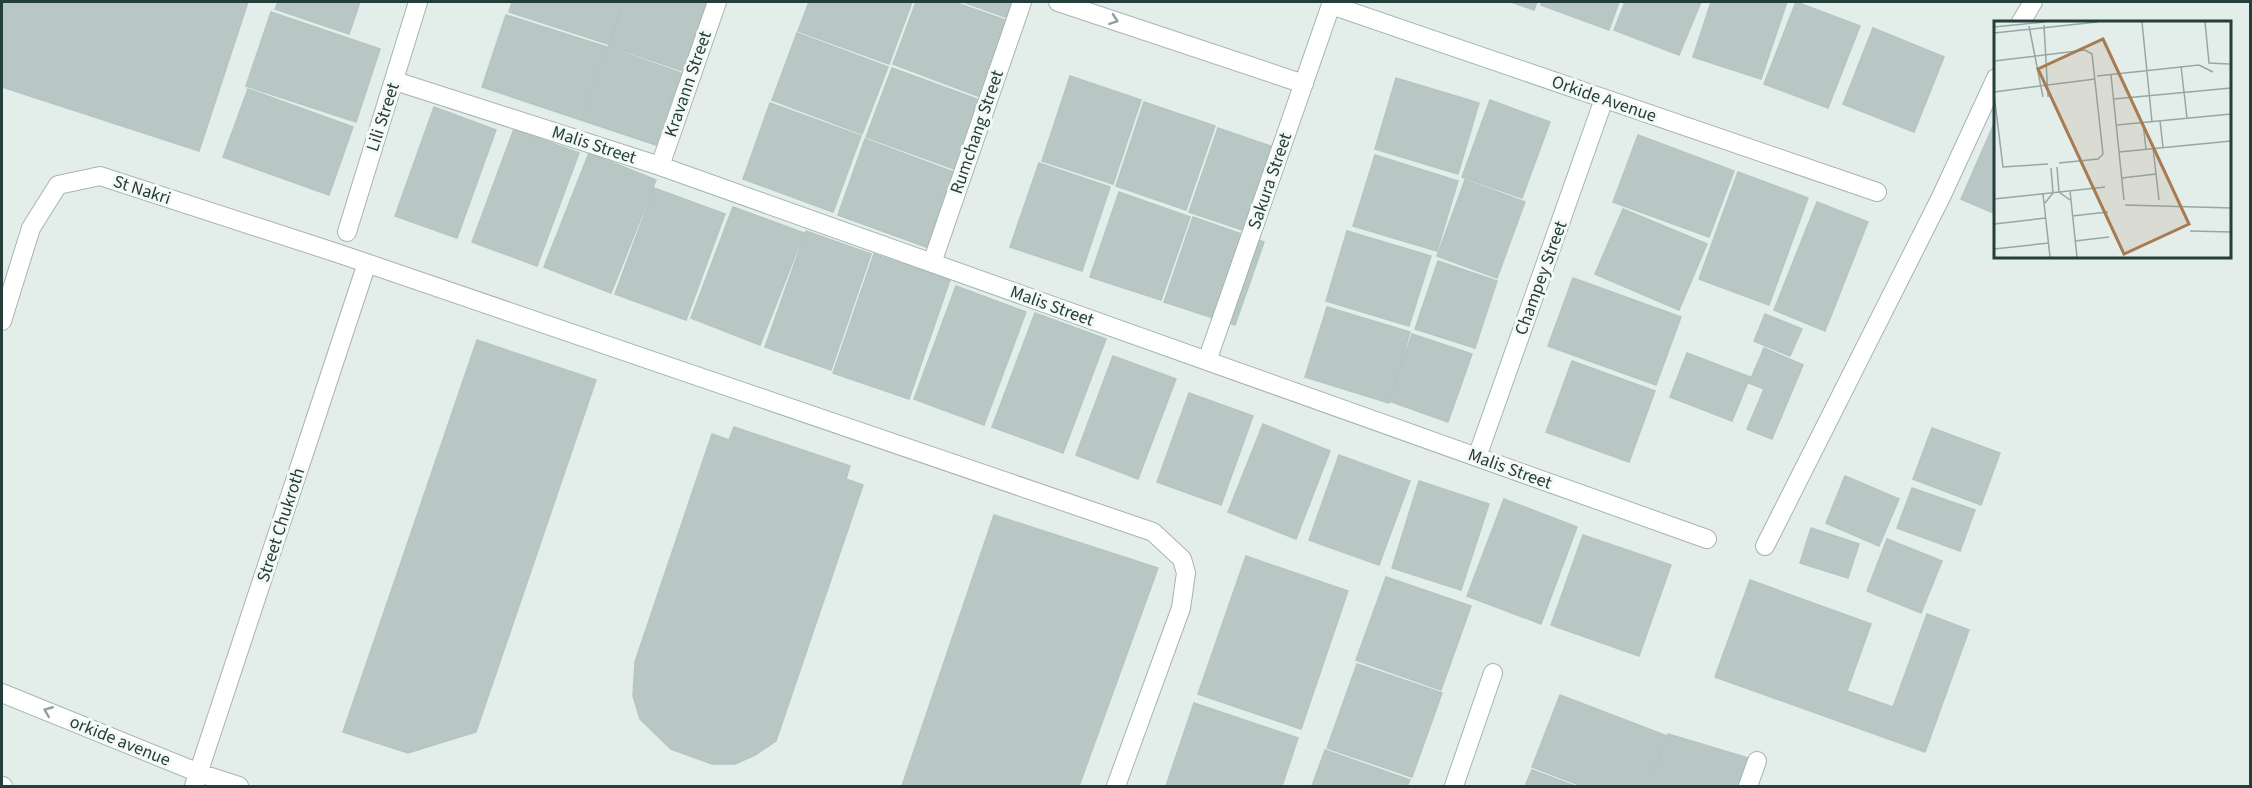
<svg xmlns="http://www.w3.org/2000/svg" width="2252" height="788" font-family="'Source Sans 3',sans-serif">
<style>
.building{fill:#b8c7c4;stroke:#b5c6c2;stroke-width:1.5}
.lines{fill:none;stroke-linecap:round;stroke-linejoin:round}
.minor-casing{stroke:#a6b5b2;stroke-width:20}
.minor{stroke:#fff;stroke-width:18}
.oneway{stroke:#919e9d}
.labels{text-anchor:middle;dominant-baseline:central;stroke-width:6;stroke-linejoin:round;paint-order:stroke}
.street-label{font-size:18px;fill:#233e3b;stroke:#f4f9f7}
.inset-road{fill:none;stroke:#96a7a4;stroke-width:1.5}
.view{fill:#a87c52;fill-opacity:0.15;stroke:#a87c52;stroke-width:3}
.inset-edge{fill:none;stroke:#233e3b;stroke-width:3}
</style>
<rect width="100%" height="100%" fill="#e3edea"/>
<!-- building -->
<path class="building" d="M2,2H248L199,151L2,87Z
M278,2H360L349,34L275,9Z
M512,2H623L608,44L509,12Z
M624,2H707L683,71L609,46Z
M809,2H912L889,64L798,31Z
M916,2H954L1011,22L983,98L893,64Z
M963,2H1017L1011,19Z
M1511,2H1537L1534,10Z
M1542,2H1619L1609,30L1541,5Z
M1625,2H1701L1679,55L1614,30Z
M1711,2H1787L1761,79L1693,57Z
M1796,2L1860,26L1828,108L1764,84Z
M271,12L380,49L356,122L246,86Z
M506,15L607,47L581,120L482,87Z
M1873,28L1944,57L1914,132L1843,104Z
M797,33L888,67L862,134L772,100Z
M607,47L681,73L656,145L581,120Z
M892,68L982,101L957,170L866,137Z
M1070,76L1141,100L1113,184L1042,161Z
M1396,78L1479,103L1458,174L1375,149Z
M248,89L353,127L329,195L223,157Z
M1490,100L1550,122L1522,198L1462,177Z
M1144,102L1215,126L1186,210L1116,186Z
M770,103L861,136L833,212L743,179Z
M434,107L496,130L457,238L395,216Z
M1993,126L1996,128V214L1961,199Z
M1218,128L1288,152L1260,236L1189,212Z
M514,129L579,153L537,266L472,242Z
M1638,135L1734,171L1709,237L1613,202Z
M865,139L956,173L929,248L838,215Z
M589,153L656,180L611,293L544,267Z
M1375,155L1458,181L1437,251L1353,226Z
M1039,163L1110,187L1082,271L1010,247Z
M1738,172L1808,198L1769,305L1699,279Z
M1465,180L1525,202L1497,278L1437,256Z
M654,188L725,214L686,320L615,294Z
M1119,192L1190,217L1161,300L1090,277Z
M1817,202L1868,222L1825,331L1774,310Z
M733,207L804,233L760,345L691,318Z
M1623,209L1707,244L1679,310L1595,274Z
M1193,217L1264,242L1235,325L1164,302Z
M806,231L871,254L831,370L765,347Z
M1347,231L1431,256L1409,326L1326,301Z
M874,254L950,280L909,399L833,373Z
M1438,261L1497,281L1475,348L1415,329Z
M1573,278L1681,317L1656,385L1548,346Z
M956,286L1026,312L984,425L914,399Z
M1327,307L1410,332L1389,403L1305,377Z
M1035,313L1106,339L1063,453L992,427Z
M1765,314L1802,329L1790,356L1754,341Z
M1412,334L1472,354L1448,422L1389,401Z
M477,340L596,380L476,732L408,753L343,732Z
M1764,348L1803,365L1772,439L1747,429L1764,389L1749,383Z
M1687,353L1750,377L1732,421L1670,397Z
M1113,356L1176,379L1138,479L1076,455Z
M1572,361L1655,391L1629,462L1546,432Z
M1189,393L1253,416L1221,505L1157,482Z
M1263,424L1330,451L1296,539L1228,512Z
M734,427L850,466L846,479L863,485L776,741L755,755L735,764H712L671,749L640,719L633,696L635,662L712,434L729,440Z
M1932,428L2000,453L1981,505L1913,479Z
M1339,455L1410,481L1379,565L1309,540Z
M1845,476L1899,499L1879,546L1826,523Z
M1419,481L1489,504L1461,590L1392,568Z
M1912,488L1975,510L1960,551L1897,528Z
M1504,499L1577,527L1541,624L1467,596Z
M994,515L1158,568L1079,786H902Z
M1811,528L1859,544L1848,578L1800,563Z
M1583,535L1671,565L1639,656L1551,625Z
M1887,539L1942,561L1921,613L1867,591Z
M1246,556L1348,591L1301,729L1198,694Z
M1386,577L1471,606L1441,690L1356,660Z
M1750,580L1871,624L1847,691L1893,707L1927,614L1969,630L1925,752L1715,677Z
M1357,664L1442,693L1412,777L1327,748Z
M1560,695L1667,736L1647,786H1582L1532,767Z
M1194,703L1298,738L1282,786H1166Z
M1668,734L1755,760L1746,786H1649Z
M1325,750L1410,780L1407,786H1312Z
M1532,770L1575,786H1525Z"/>
<g class="lines">
<!-- minor casing -->
<g class="minor-casing">
<path id="minor" d="M1058,2L1304,84
M1331,5L1877,192
M2021,22L2033,2
M395,81L660,166L1707,539
M660,166L717,2
M347,232L418,2
M932,263L1022,2
M2,321L31,228L58,185L100,176L337,253L1153,532L1182,559L1186,573L1181,608L1116,786
M1207,361L1332,2
M1477,457L1604,99
M1765,546L1941,197L1996,78
M2,693L199,773L239,786
M2,786H3
M194,786L367,263
M1454,786L1493,673
M1748,786L1757,761"/>
</g>
<!-- minor -->
<use href="#minor" class="minor"/>
</g>
<!-- one-way arrows -->
<defs><path id="oneway-chevron" d="M-2-3.5L2.5 0L-2 3.5" fill="none" stroke-width="1.6" stroke-linecap="round" stroke-linejoin="round" transform="scale(1.5)"/></defs>
<g class="oneway">
<use href="#oneway-chevron" transform="translate(1114 20) rotate(19)"/>
<use href="#oneway-chevron" transform="translate(48 711) rotate(-158)"/>
</g>
<g class="labels">
<!-- street labels -->
<g class="street-label">
<text transform="translate(688 84) rotate(-71)">Kravann Street</text>
<text transform="translate(1604 99) rotate(19)">Orkide Avenue</text>
<text transform="translate(383 117) rotate(-72)">Lili Street</text>
<text transform="translate(977 132) rotate(-71)">Rumchang Street</text>
<text transform="translate(594 145) rotate(18)">Malis Street</text>
<text transform="translate(1270 181) rotate(-71)">Sakura Street</text>
<text transform="translate(142 190) rotate(18)">St Nakri</text>
<text transform="translate(1541 278) rotate(-70)">Champey Street</text>
<text transform="translate(1052 306) rotate(20)">Malis Street</text>
<text transform="translate(1510 469) rotate(20)">Malis Street</text>
<text transform="translate(281 525) rotate(-72)">Street Chukroth</text>
<text transform="translate(120 741) rotate(22)">orkide avenue</text>
</g>
</g>
<!-- overview -->
<g transform="translate(1994 21)">
<rect width="237" height="237" fill="#e3edea"/>
<path class="inset-road" d="M148,1L158,101M211,1L215,42L235,43M50,4L54,76M35,5L49,76M0,6L51,1M0,12L103,1M0,40L91,29L98,33L109,133L104,138L65,142M187,45L193,97M117,54L130,179M103,55L205,44L219,51M0,71L101,58M0,73L9,146L54,143M120,78L237,67M166,100L169,126M149,102L152,128M123,104L237,93M159,127L165,179M125,131L237,120M63,146L65,171L76,179M128,157L162,153M76,170L83,236M49,173L56,236M0,178L111,166M51,182L59,172L57,147M131,184L237,187M78,195L114,191M0,203L52,197M196,210L237,211M81,220L115,216M0,228L55,222"/>
<path class="view" d="M109,18L195,203L130,233L44,48Z"/>
<rect width="237" height="237" class="inset-edge"/>
</g>
<!-- border -->
<rect width="2252" height="788" fill="none" stroke="#233e3b" stroke-width="6"/>
</svg>
